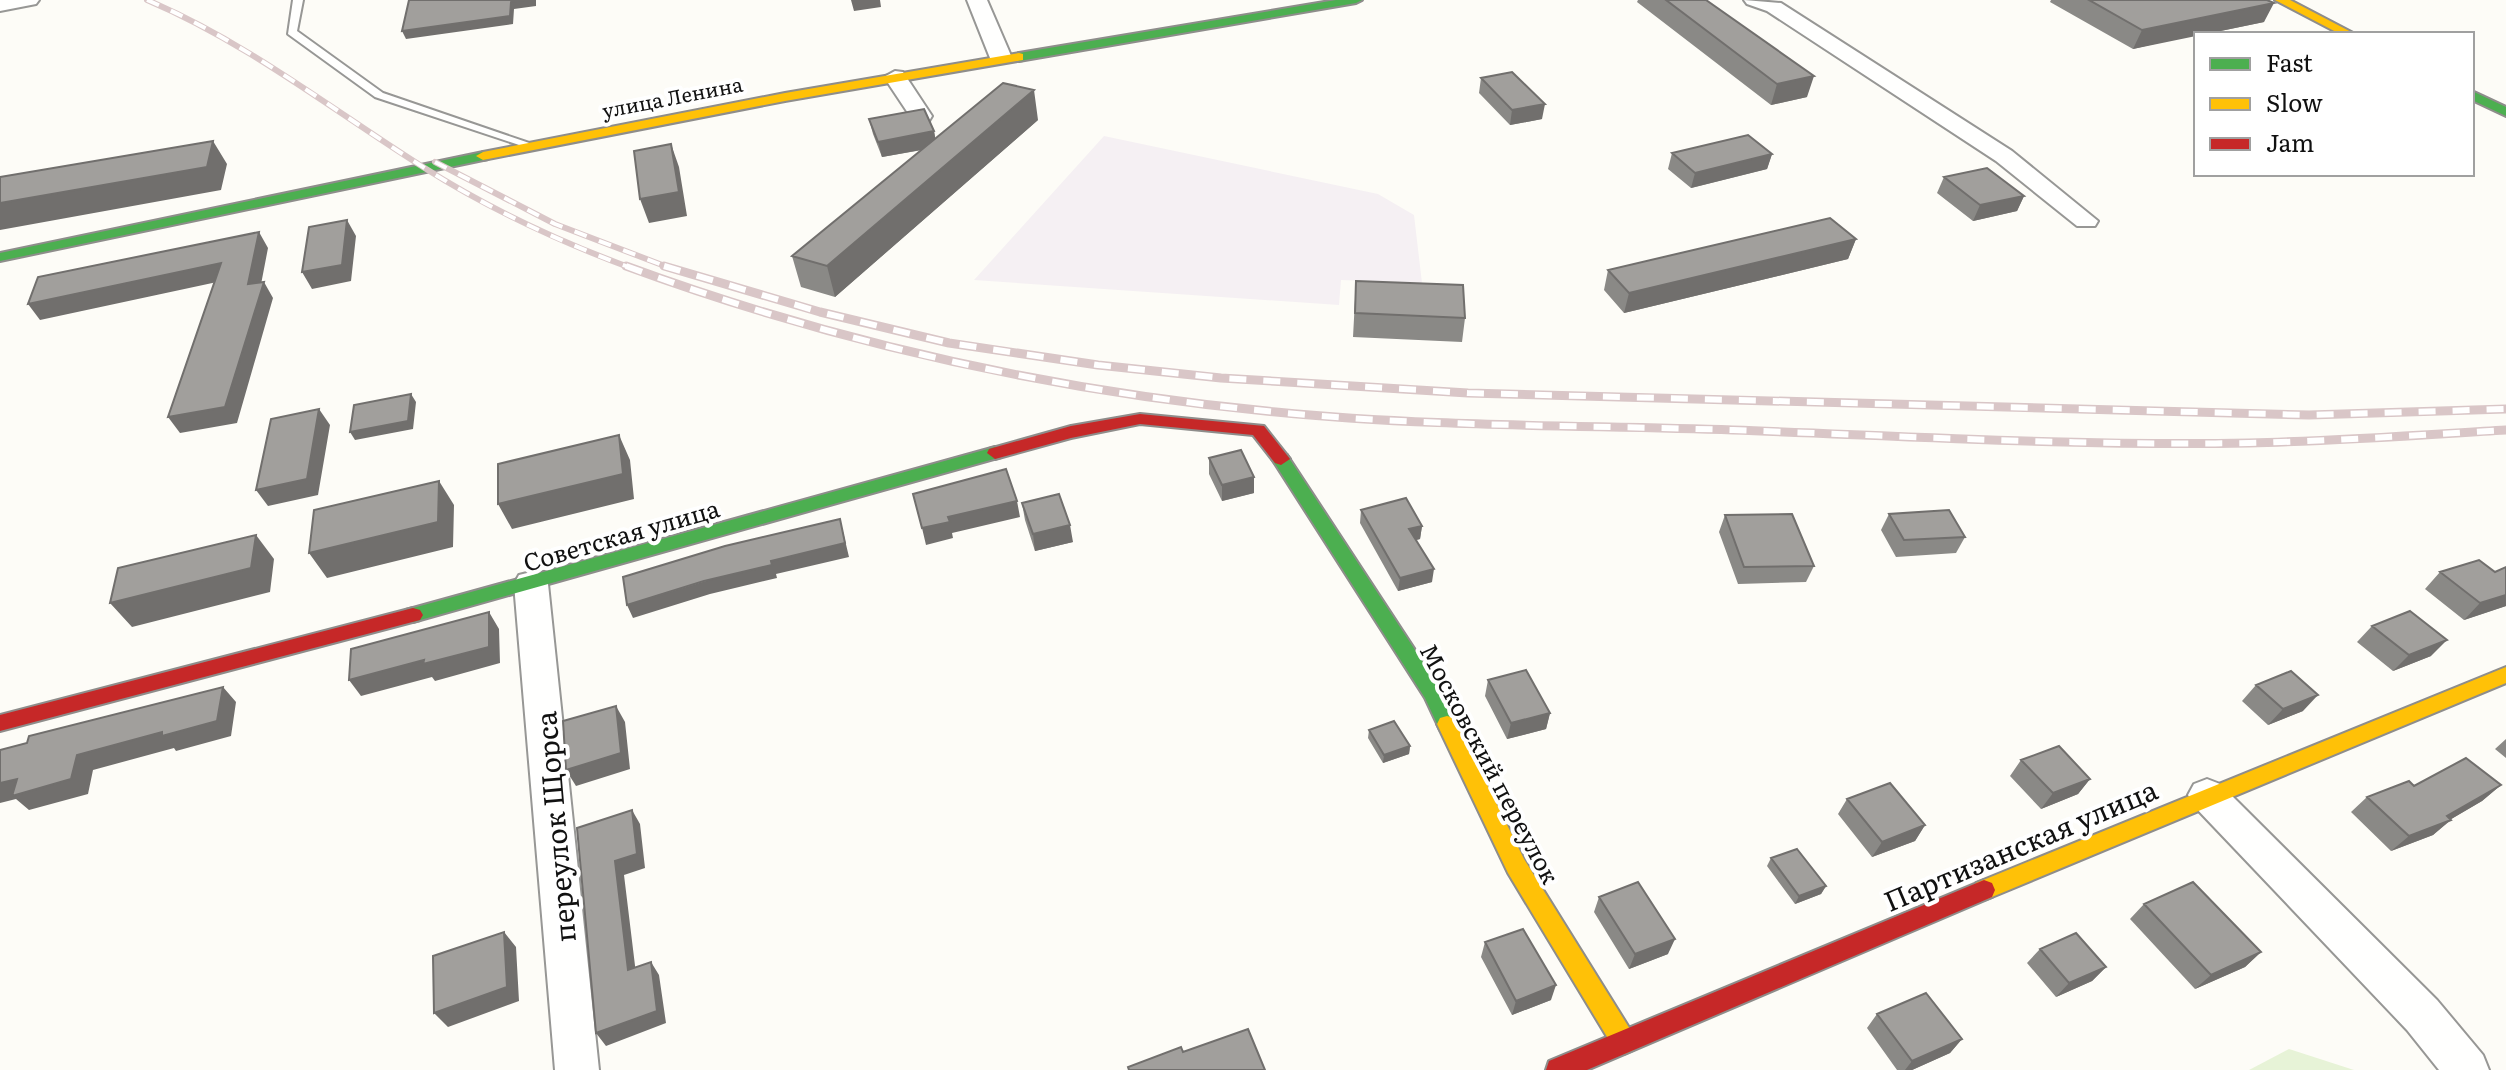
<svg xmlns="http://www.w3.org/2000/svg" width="2506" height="1070" font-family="Literata,serif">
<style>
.industrial{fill:#f5f0f3}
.green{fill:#e7f3d7}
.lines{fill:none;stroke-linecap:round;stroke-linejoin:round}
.lane-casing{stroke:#979795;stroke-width:4}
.street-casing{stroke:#979795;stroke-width:4}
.fast-casing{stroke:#8e8d8b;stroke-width:4}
.slow-casing{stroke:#8e8d8b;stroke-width:4}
.jam-casing{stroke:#8e8d8b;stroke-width:4}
.lane{fill:#fffffe;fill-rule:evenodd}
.street{fill:#fffffe;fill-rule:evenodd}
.fast{fill:#4caf50;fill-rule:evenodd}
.slow{fill:#ffc107;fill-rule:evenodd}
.jam{fill:#c62828;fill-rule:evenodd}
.rail-far1-casing{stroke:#d9c6c7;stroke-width:6}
.rail-casing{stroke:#d9c6c7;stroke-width:9}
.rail-far1{stroke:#fff;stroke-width:4;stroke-dasharray:13;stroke-linecap:butt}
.rail{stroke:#fff;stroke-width:6;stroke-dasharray:17;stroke-linecap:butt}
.wall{fill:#8a8986}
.shaded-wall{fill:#716f6d}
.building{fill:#a19f9c;stroke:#716f6d;stroke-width:2}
.labels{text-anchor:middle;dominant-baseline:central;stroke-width:8;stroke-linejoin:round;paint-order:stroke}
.far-street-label{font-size:20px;fill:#111;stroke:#fff}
.street-label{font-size:24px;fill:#111;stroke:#fff}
.near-street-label{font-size:28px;fill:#111;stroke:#fff}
</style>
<rect width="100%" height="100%" fill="#fdfcf7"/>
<!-- industrial -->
<path class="industrial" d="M1104,136L1378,194L1414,215L1422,283L1341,280L1339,305L974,280Z"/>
<!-- green -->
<path class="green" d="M2289,1049L2354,1070H2249Z"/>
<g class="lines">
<!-- lane casing -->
<g class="lane-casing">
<path id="lane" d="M293,0H303L297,31L383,93L538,146L528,148L375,97L288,34Z"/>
</g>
<!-- street casing -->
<g class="street-casing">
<path id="street" d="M0,0H39L36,4L0,11Z
M967,0H987L1012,58L1008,62H994L990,58Z
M1744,0L1781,3L2012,151L2098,221L2095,226H2077L1996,161L1767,11L1747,4Z
M895,71L903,72L932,116L929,121H913L910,116L884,77Z
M531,572L543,575L548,584L599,1070H555L514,584L519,575Z
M2207,779L2220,784L2437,1000L2483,1055L2489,1070H2439L2407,1030L2194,806L2188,795L2194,784Z"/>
</g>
<!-- fast casing -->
<g class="fast-casing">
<path id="fast" d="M1336,0H1362L1356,3L1019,61L1013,57L1019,53Z
M2472,91L2506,107V116L2472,100Z
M483,152L490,156L488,159L0,261V253Z
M995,447L1003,453L1001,457L413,622L406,620L403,615L406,610L413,608Z
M1281,453L1287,455L1440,688L1457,724L1454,730L1447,732L1440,730L1425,698L1272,459Z"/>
</g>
<!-- slow casing -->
<g class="slow-casing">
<path id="slow" d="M2275,0H2290L2355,34H2340Z
M1019,53L1023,54V60L785,101L483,160L476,156L483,152L785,93Z
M2506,667V683L1992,897L1984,900L1976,897L1973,890L1976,883Z
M1447,716L1454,718L1524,859L1633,1034L1636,1042L1633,1050L1624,1054L1615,1050L1508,873L1437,724L1440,718Z"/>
</g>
<!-- jam casing -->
<g class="jam-casing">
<path id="jam" d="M1140,414L1264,426L1290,459L1281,465L1275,463L1253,435L1140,424L1071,438L995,459L987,453L989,449L1071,426Z
M413,608L420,610L423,615L420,620L0,731V715Z
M1984,880L1992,883L1995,890L1992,897L1587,1070H1546L1549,1061Z"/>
</g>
<!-- lane -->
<use href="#lane" class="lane"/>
<!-- street -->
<use href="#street" class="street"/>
<!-- fast -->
<use href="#fast" class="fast"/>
<!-- slow -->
<use href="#slow" class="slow"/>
<!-- jam -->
<use href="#jam" class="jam"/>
<!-- rail-far1 casing -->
<g class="rail-far1-casing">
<path id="rail-far1" d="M147,0C248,43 331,109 423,167C489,209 558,241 631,268
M435,162L555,224L670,268"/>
</g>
<!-- rail casing -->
<g class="rail-casing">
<path id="rail" d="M626,266C836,343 1053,391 1276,412C1428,427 1581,425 1733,430C1905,436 2077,446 2249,443C2335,441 2420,435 2506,430
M664,266L820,312L949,343L1098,365L1221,378L1468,393L2309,415L2506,409"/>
</g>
<!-- rail-far1 -->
<use href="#rail-far1" class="rail-far1"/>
<!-- rail -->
<use href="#rail" class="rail"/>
</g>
<!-- wall -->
<path class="wall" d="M1638,0H1706L1807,97L1771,105L1637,2Z
M2051,0H2267L2264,22L2206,34H2196L2133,49L2050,2Z
M1481,78L1542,119L1510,125L1479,93Z
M869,119L934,131L935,139L1038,120L835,297L801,287L792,256L922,150L882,157L873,134Z
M1672,153L1772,154L1767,169L1691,188L1668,169Z
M1944,177L2024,196L2017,211L1973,221L1937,193Z
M1856,239L1848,259L1624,313L1604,290L1608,270Z
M1356,281L1465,318L1462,342L1353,337Z
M1209,458L1254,493L1222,501L1209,474Z
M1022,503L1073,542L1035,551L1025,520Z
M1361,510L1422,526L1420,539L1416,540L1432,582L1398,591L1360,523Z
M1889,514L1965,537L1956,553L1896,557L1881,530Z
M1725,515L1814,566L1806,582L1738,584L1719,532Z
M2440,572L2506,606L2464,620L2425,589Z
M2372,626L2431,656L2393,671L2357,642Z
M1488,680L1550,713L1546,729L1507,739L1485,696Z
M2256,685L2303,711L2268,725L2242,701Z
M1369,730L1410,746L1409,754L1383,763L1368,738Z
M2506,739V758L2495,749Z
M2021,760L2090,779L2078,794L2041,809L2010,776Z
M2501,785L2482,801L2451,819L2433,835L2391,851L2351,812L2367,797L2414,786Z
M1847,799L1925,825L1915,841L1872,857L1838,814Z
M1771,858L1826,886L1821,894L1795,904L1767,866Z
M1599,897L1668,954L1629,969L1594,912Z
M2144,904L2261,952L2245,967L2195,989L2130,919Z
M1485,942L1551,1000L1512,1015L1481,957Z
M2040,949L2106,967L2092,981L2056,997L2027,963Z
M1877,1014L1962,1039L1950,1053L1912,1070H1897L1867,1028Z"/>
<!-- shaded-wall -->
<path class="shaded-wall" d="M524,0H536V6L514,9L513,24L406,39L402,31L511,2Z
M851,0H880L881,7L854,11Z
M2274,3L2264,22L2206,34H2196V36L2133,49L2142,30Z
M1814,76L1807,97L1771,105L1777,84Z
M1034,90L1038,120L835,297L827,266Z
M1545,104L1542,119L1510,125L1512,110Z
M934,131L937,147L882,157L878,142Z
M213,141L227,164L221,190L0,230V203Z
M671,144L679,167L687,216L649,223L640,199Z
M1772,154L1767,169L1691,188L1695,173Z
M2024,196L2017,211L1973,221L1980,205Z
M347,220L356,236L351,281L312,289L302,272Z
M259,232L268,248L258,300L248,284Z
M1856,239L1848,259L1624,313L1629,293Z
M221,263L231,279L40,320L28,304Z
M264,282L273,298L237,423L180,433L168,417Z
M411,394L416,402L413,429L355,440L350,432Z
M319,409L330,425L318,495L268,506L256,490Z
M619,435L630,460L634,499L512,529L498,504Z
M1254,477V493L1222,501V485Z
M439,481L454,505L453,547L327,578L309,553Z
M1017,501L1020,517L952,533L953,538L926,545L922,528L948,517Z
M840,519L849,557L776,574L777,578L710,594L633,618L627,605L771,561Z
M1070,525L1073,542L1035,551L1033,534Z
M1422,526L1420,539L1408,542L1409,529Z
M256,535L274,559L270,592L132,627L110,603Z
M1434,569L1432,582L1398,591L1400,578Z
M2506,595V606L2464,620L2480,603Z
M489,612L499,629L500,663L435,681L432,677L361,696L349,680Z
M2447,640L2431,656L2393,671L2409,655Z
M223,687L236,702L231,736L176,751L174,748L93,770L88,794L29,810L16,799L0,803V783L77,755Z
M2318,695L2303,711L2268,725L2283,709Z
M616,706L625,722L630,769L576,786L566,770Z
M1550,713L1546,729L1507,739L1511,723Z
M1410,746L1409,754L1383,763L1384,755Z
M2090,779L2078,794L2041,809L2053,793Z
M2501,785L2482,801L2448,821L2451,820L2433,835L2391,851L2409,836L2447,816Z
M632,810L640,824L645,868L624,875L637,982L628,970L615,861Z
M1925,825L1915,841L1872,857L1882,842Z
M1826,886L1821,894L1795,904L1799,896Z
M504,932L516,947L519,1001L448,1027L434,1013Z
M1675,939L1668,954L1629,969L1635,954Z
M2261,952L2245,967L2195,989L2211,975Z
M651,962L659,975L666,1023L606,1046L596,1033Z
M2106,967L2092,981L2056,997L2069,983Z
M1556,985L1551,1000L1512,1015L1516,1001Z
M1962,1039L1950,1053L1912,1070H1905L1912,1061Z"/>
<!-- building -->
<path class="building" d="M409,0H524L511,2L510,16L402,31Z
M1666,0H1706L1814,76L1777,84Z
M2089,0H2267L2274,3L2142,30Z
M1512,72L1545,104L1512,110L1481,78Z
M1003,83L1034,90L827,266L792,256Z
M924,109L934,131L878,142L869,119Z
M1748,135L1772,154L1695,173L1672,153Z
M213,141L207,167L0,203V177Z
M671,144L679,192L640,199L634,151Z
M1987,168L2024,196L1980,205L1944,177Z
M1830,218L1856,239L1629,293L1608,270Z
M347,220L342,265L302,272L309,227Z
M259,232L248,284L264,282L225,407L168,417L221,263L28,304L38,277Z
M1356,281L1463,285L1465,318L1355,313Z
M411,394L408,421L350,432L354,405Z
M319,409L307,479L256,490L271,419Z
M619,435L623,474L498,504V464Z
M1241,450L1254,477L1222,485L1209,458Z
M1006,469L1017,501L948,517L950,522L922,528L913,494Z
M439,481L438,522L309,553L314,510Z
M1059,494L1070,525L1033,534L1022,503Z
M1406,498L1422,526L1409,529L1434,569L1400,578L1361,510Z
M1949,510L1965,537L1904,540L1889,514Z
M1792,514L1814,566L1744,567L1725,515Z
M840,519L845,543L771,561L772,565L704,581L627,605L623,577L725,546Z
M256,535L251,568L110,603L118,568Z
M2479,560L2495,572L2506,567V595L2480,603L2440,572Z
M2410,611L2447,640L2409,655L2372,626Z
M489,612V647L423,664L424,660L349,680L351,649Z
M1526,670L1550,713L1511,723L1488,680Z
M2291,671L2318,695L2283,709L2256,685Z
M223,687L217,721L162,736V732L77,755L71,779L12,796L17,779L0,783V750L27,743L29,736Z
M616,706L621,753L566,770L563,721Z
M1394,721L1410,746L1384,755L1369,730Z
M2059,746L2090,779L2053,793L2021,760Z
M2466,758L2501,785L2447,816L2451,820L2409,836L2367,797L2409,781L2414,786Z
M1890,783L1925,825L1882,842L1847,799Z
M632,810L637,854L615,861L628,970L651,962L657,1011L596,1033L577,828Z
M1797,849L1826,886L1799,896L1771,858Z
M1638,882L1675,939L1635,954L1599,897Z
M2193,882L2261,952L2211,975L2144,904Z
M1523,929L1556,985L1516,1001L1485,942Z
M504,932L507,987L434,1013L433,956Z
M2076,933L2106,967L2069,983L2040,949Z
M1926,993L1962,1039L1912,1061L1877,1014Z
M1248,1029L1265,1070H1129L1128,1067L1181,1047L1183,1052Z"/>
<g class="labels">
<!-- far-street labels -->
<g class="far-street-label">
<text transform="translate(672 96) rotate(-11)">улица Ленина</text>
</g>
<!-- street labels -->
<g class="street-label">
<text transform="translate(621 534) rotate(-16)">Советская улица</text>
<text transform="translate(1491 763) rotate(62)">Московский переулок</text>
</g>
<!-- near-street labels -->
<g class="near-street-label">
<text transform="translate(554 827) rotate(-95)">переулок Щорса</text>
<text transform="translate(2020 844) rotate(-23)">Партизанская улица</text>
</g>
</g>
<!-- legend -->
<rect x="2194" y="32" width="280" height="144" fill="#ffffff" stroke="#a0a0a0" stroke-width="2"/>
<rect x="2210" y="58" width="40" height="12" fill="#4caf50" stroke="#a0a0a0" stroke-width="2"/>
<text x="2266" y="72" font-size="24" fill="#111111">Fast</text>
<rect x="2210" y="98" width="40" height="12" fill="#ffc107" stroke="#a0a0a0" stroke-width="2"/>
<text x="2266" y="112" font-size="24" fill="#111111">Slow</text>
<rect x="2210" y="138" width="40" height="12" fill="#c62828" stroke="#a0a0a0" stroke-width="2"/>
<text x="2266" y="152" font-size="24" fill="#111111">Jam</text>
</svg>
